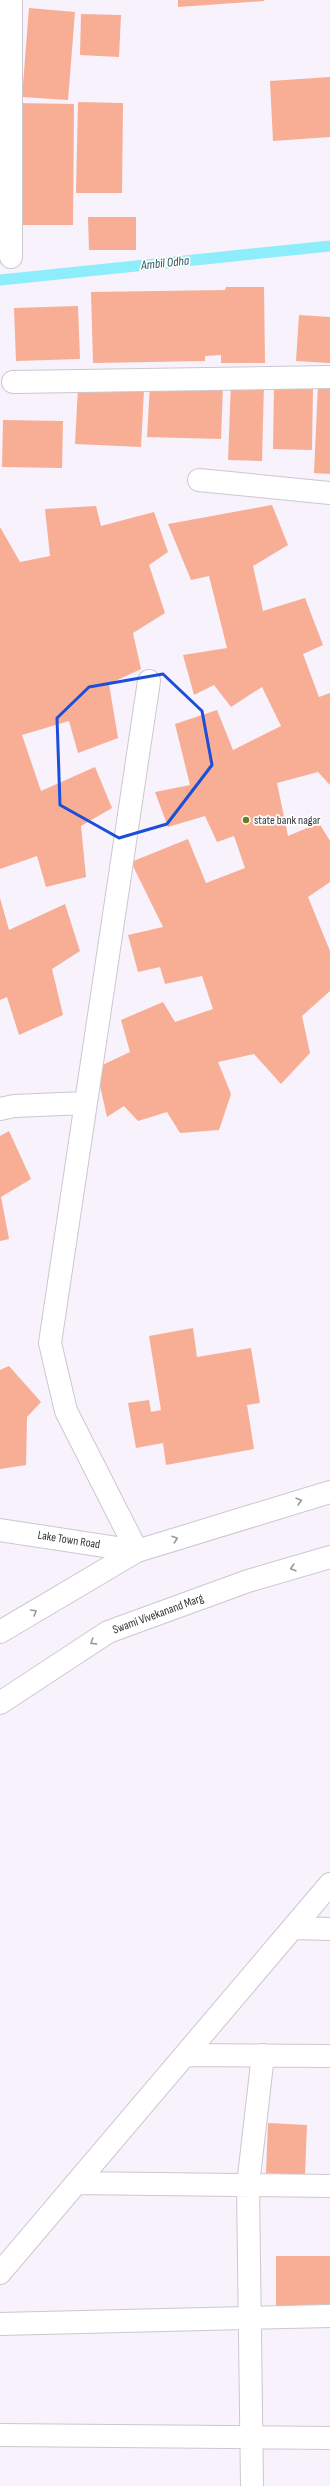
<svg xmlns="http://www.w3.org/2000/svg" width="330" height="2486" font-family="'Sofia Sans Condensed',sans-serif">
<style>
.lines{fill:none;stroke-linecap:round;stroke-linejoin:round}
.stream{stroke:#8dedfb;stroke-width:11}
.building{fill:#f7ae95}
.service-casing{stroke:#ccc7d0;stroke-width:24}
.minor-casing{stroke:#ccc7d0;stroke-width:24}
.secondary-casing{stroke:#ccc7d0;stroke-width:24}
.service{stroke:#fff;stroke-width:22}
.minor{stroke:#fff;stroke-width:22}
.secondary{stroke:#fff;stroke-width:22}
.oneway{stroke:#9a9a9b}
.marked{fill:none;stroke:#1d4ed8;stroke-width:3;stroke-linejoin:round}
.poi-dot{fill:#6f7822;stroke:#fff;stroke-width:1.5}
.labels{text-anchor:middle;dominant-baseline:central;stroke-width:3.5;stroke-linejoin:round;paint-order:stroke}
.poi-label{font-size:12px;fill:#363437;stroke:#fff;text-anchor:start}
.street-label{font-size:12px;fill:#363437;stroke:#fff}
.water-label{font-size:13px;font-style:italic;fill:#29555a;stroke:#fff}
</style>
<rect width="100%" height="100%" fill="#f7f2fb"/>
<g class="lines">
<!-- stream -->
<path class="stream" d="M0,280L330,246"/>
</g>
<!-- building -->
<path class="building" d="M178,0H264V1L178,7Z
M29,8L75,12L68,100L22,97Z
M81,14L121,15L119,57L80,55Z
M330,77V137L273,141L270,81Z
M78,102L123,103L122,193H76Z
M15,103L74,104L73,225H14Z
M88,217H136V250H89Z
M226,287H264L265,363H221V355L205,356V361L93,363L91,292L225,290Z
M78,306L80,359L16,361L14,308Z
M299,315L330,317V363L296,361Z
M231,383L264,384L262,461L228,460Z
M150,384L223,386L221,439L147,437Z
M318,384H330V474L314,473Z
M274,386L313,387L312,450L273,449Z
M78,387L144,390L141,447L75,444Z
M3,420L63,421L62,468L2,467Z
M272,505L288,545L253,566L263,611L305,598L323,645L303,654L319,697L330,693V785L318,772L277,783L288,836L319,823L330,841V882L308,897L330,951V991L302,1016L310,1053L281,1084L254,1054L218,1062L231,1094L219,1130L180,1133L167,1112L138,1121L124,1106L107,1117L96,1068L130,1052L121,1020L163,1002L175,1022L213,1009L202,976L165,984L160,967L138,972L128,935L163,927L131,862L188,839L206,883L245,868L234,836L217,842L205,816L168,827L155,792L190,785L175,724L217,710L233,750L281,726L262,687L231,707L214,685L194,695L183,655L227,648L209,576L191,580L168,524Z
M96,506L101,526L154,512L168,552L149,565L165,613L133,633L141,669L109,684L118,738L78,753L69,721L22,735L41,791L95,767L112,808L81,826L86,877L46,887L37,856L0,869V527L20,562L50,556L45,509Z
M0,898L9,930L65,904L80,951L52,969L63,1015L19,1035L7,997L0,1000Z
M9,1131L31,1179L1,1197L9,1239L0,1241V1136Z
M193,1328L197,1357L251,1348L260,1403L247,1405L254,1449L166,1465L163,1443L136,1448L128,1403L149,1400L151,1412L161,1410L149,1336Z
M9,1366L41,1402L27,1417L26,1465L0,1469V1370Z
M268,2123L307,2125L305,2175L266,2173Z
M276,2256H330V2306L276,2307Z"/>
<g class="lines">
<!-- service casing -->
<g class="service-casing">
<path id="service" d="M0,1109L14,1106L85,1103
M137,1551L66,1411L50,1343L149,681"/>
</g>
<!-- minor casing -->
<g class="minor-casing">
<path id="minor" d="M11,257V0
M13,382L330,377
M199,480L330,493
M0,1530L137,1551
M293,1928L330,1929
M185,2055L330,2056
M76,2183L330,2186
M0,2273L330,1884
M0,2324L330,2316
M0,2435L330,2438
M252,2486L248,2185L263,2055"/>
</g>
<!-- secondary casing -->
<g class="secondary-casing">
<path id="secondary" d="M0,1632L137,1551L330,1492
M0,1703L108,1632L248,1581L330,1557"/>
</g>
<!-- service -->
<use href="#service" class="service"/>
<!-- minor -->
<use href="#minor" class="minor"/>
<!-- secondary -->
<use href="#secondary" class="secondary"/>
</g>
<!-- one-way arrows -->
<defs><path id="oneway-chevron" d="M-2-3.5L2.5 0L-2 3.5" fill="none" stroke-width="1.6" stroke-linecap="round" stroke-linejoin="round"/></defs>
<g class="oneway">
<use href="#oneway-chevron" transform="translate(299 1501) rotate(-16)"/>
<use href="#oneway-chevron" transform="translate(175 1539) rotate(-18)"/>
<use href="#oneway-chevron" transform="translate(293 1568) rotate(164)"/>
<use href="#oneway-chevron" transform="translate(34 1612) rotate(-31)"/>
<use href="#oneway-chevron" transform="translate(93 1642) rotate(147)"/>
</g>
<!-- marked area -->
<path class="marked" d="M163,674L202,711L212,765L167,824L119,838L60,805L57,718L89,687Z"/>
<!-- markers -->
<circle class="poi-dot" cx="246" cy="820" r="4"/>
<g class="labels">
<!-- poi labels -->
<g class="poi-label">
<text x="254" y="820">state bank nagar</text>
</g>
<!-- street labels -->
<g class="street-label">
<text transform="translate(69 1540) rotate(9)">Lake Town Road</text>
<text transform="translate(158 1614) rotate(-20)">Swami Vivekanand Marg</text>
</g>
<!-- water labels -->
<g class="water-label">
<text transform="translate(165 263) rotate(-6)">Ambil Odha</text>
</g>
</g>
</svg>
